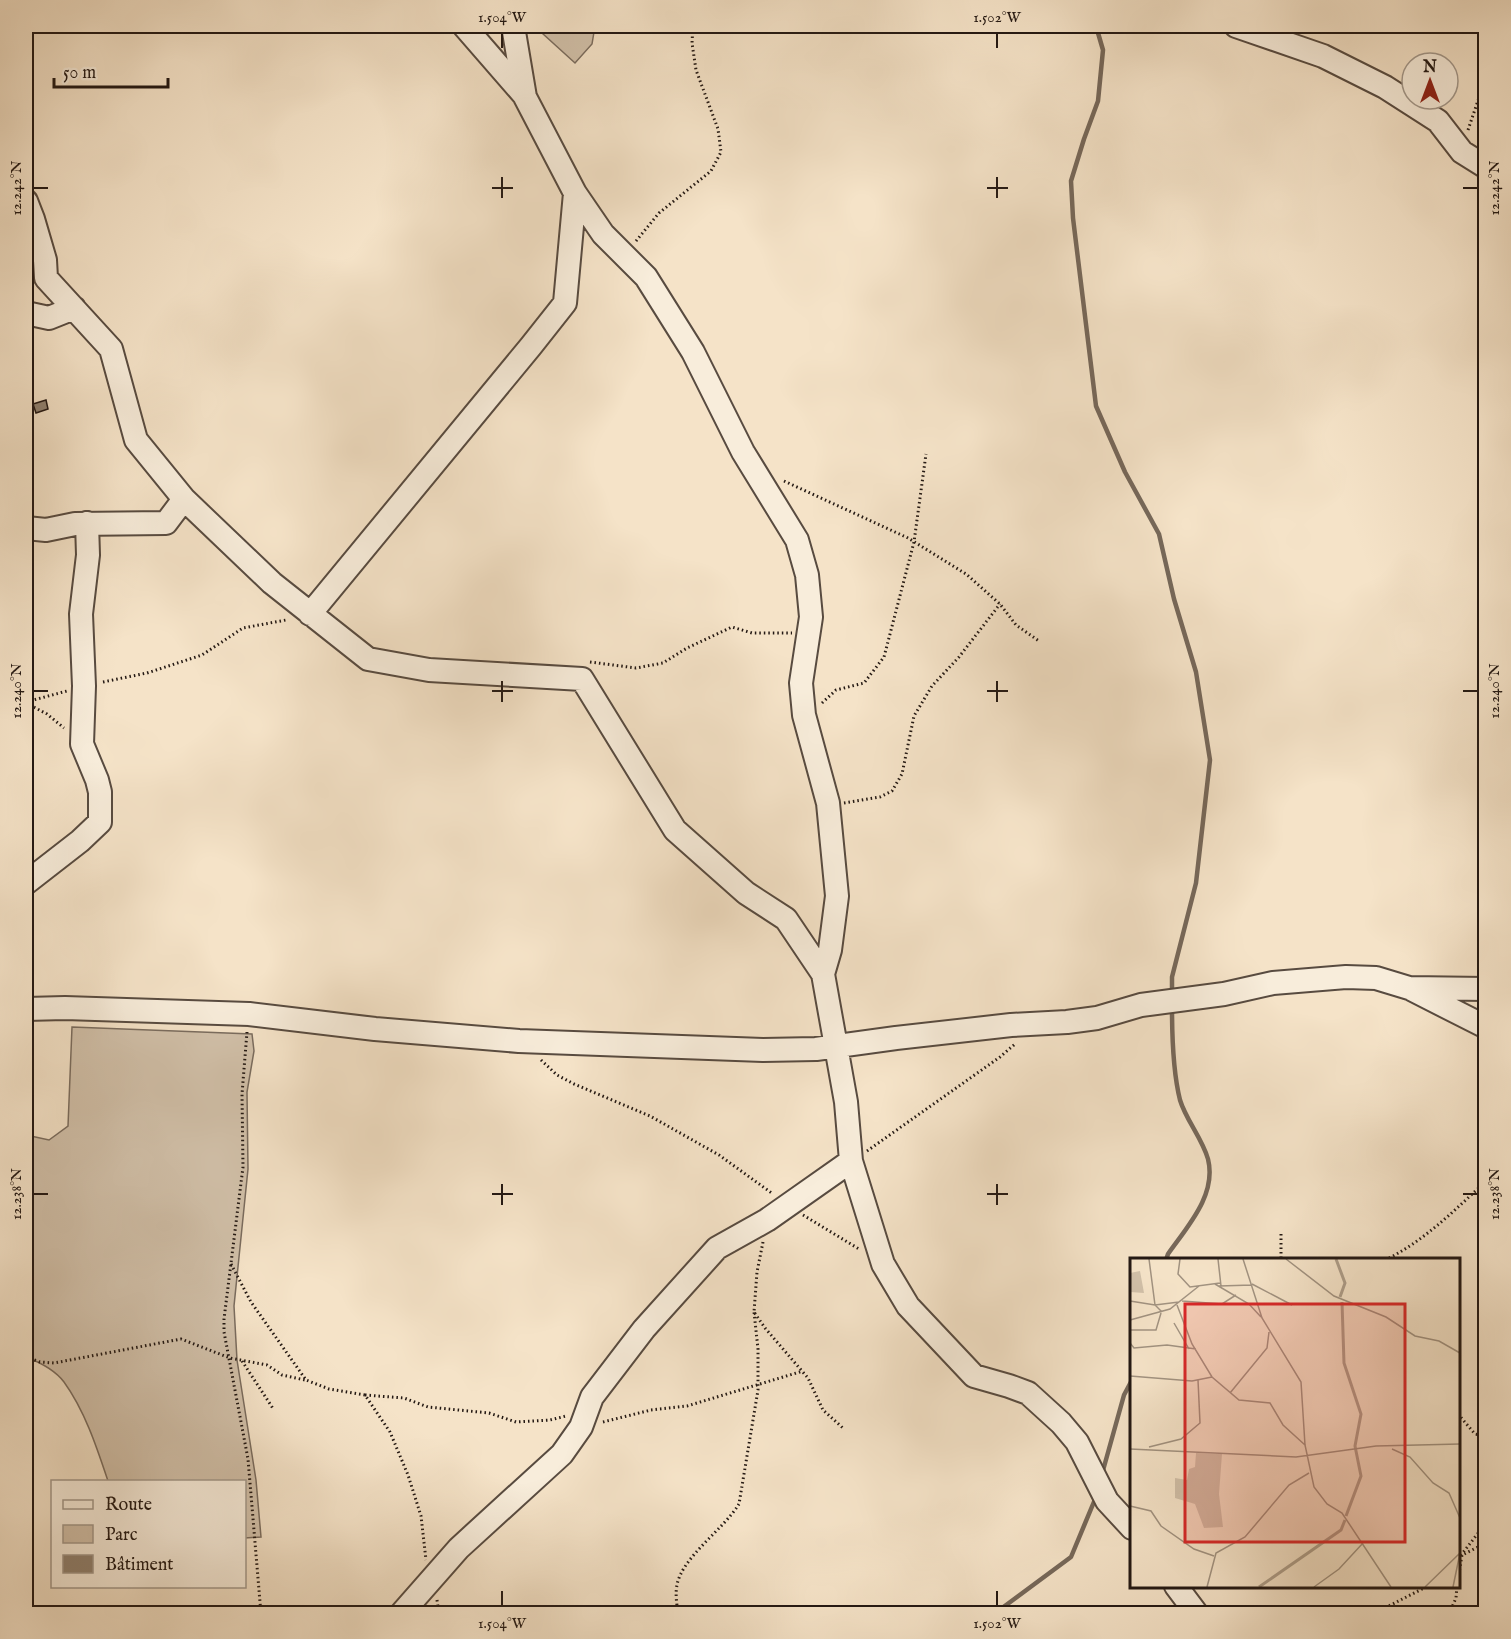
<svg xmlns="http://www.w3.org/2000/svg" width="1511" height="1639" font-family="'IM FELL English',serif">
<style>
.green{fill:#d1c0a9;stroke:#7a6c5e;stroke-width:1.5}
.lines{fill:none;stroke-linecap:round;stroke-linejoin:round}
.stream{stroke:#76685a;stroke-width:4.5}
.building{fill:#908271;stroke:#231813;stroke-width:1.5}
.minor-casing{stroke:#584b40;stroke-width:26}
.path{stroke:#231813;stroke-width:3;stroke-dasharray:1.5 3;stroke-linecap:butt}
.minor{stroke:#f8eddb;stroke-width:22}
.ticks{fill:none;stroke:#231813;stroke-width:2}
.inset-river{fill:none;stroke:#ae9e8a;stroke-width:3}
.inset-road{fill:none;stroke:#a19280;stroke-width:1.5}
.view{fill:#d62828;fill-opacity:0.15;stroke:#d62828;stroke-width:3}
.inset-edge{fill:none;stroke:#231813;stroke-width:3}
.neatline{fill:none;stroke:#231813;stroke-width:2}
.ticks-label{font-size:15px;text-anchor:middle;fill:#231813}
</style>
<rect width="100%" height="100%" fill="#f5e3c8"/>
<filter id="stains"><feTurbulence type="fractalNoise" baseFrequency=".00333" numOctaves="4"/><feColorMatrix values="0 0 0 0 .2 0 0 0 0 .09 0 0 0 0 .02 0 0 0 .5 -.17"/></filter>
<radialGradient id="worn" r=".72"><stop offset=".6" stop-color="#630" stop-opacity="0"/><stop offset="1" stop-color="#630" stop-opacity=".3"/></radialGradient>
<!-- green -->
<path class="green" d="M544,26H595L592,44L575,63L542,33Z
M72,1027L252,1034L254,1051L247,1092L248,1169L234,1306L237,1360L256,1480L261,1537L245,1538L244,1482L108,1481C97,1448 85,1411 64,1382C55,1370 39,1362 26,1357V1135L49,1140L68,1126Z"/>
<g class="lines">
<!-- stream -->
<path class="stream" d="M1096,26L1103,50L1098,101L1084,139L1071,181L1073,218L1096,406L1125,472L1159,534L1174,599L1196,672L1210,760L1196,883L1172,977V993
M1166,1260L1168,1254C1187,1227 1217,1195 1208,1159C1202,1138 1186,1120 1180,1100C1173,1072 1172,1037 1172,1008
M1102,1474L1124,1395L1132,1380
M994,1614L1071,1557L1096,1497"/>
</g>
<!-- building -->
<path class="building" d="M46,400L48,409L36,413L33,404Z"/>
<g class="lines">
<!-- minor casing -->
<g class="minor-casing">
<path id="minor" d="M464,26L524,95
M513,26L525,97L575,193L603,234L646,277L693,352L743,452L797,540L807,575L811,617L801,683L804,715L828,803L837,896L830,950L823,974L846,1102L851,1161L883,1264L908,1306L974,1376L1009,1386L1028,1393L1061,1423L1077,1442L1107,1501L1132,1528
M1236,26L1323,56L1385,87L1438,121L1462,152L1486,167
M26,201L33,219L45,260L46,278L111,349L136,440L184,499L272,583L368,659L429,670L582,679L675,830L746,893L786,919L823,974
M26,313L49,318L74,308
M26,528L46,530L75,524L166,523L184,499
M310,614L531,346L565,303L575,193
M26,883L80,841L100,822V792L97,780L82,744L84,686L81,614L88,555L87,523
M1413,990L1486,1027
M26,1009L65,1008L249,1014L375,1029L519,1041L763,1050L816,1049L896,1038L1011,1025L1067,1022L1097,1018L1141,1005L1224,994L1273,983L1346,977L1376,978L1409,988L1486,989
M1176,1586L1197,1614
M401,1614L459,1548L562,1454L581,1427L592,1397L644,1329L717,1248L767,1220L851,1161"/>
</g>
<!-- path -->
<path class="path" d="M1468,130L1486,77
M636,241L659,213L711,171L721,152L718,129L696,70L692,43L693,26
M784,481L908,538L966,574L1000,604L1016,625L1039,641
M590,662L636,668L663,663L687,648L732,627L752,633H792
M103,682L147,673L202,655L243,628L286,620
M26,702L67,691
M26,703L47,714L64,728
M822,703L836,690L864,683L884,657L914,542L926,454
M844,803L880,797L892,791L902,774L914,716L932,686L959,657L1000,604
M247,1032L242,1094L243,1167L224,1319V1332L248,1459L261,1614
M541,1060L557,1075L574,1084L650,1116L719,1155L773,1194
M867,1151L1000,1057L1015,1044
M803,1215L859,1249
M1281,1234V1260
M763,1242L757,1272L754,1312L765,1328L808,1378L823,1410L844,1429
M1385,1260C1423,1242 1455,1210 1486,1181
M231,1264L251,1302L306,1380L329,1389L365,1395L390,1432L408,1475L421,1516L426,1560
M26,1357L40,1362L54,1363L181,1339L230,1358L267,1365L282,1375L305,1380
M242,1361L274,1410
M365,1395L404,1398L428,1407L489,1413L516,1422L550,1420L566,1416
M1458,1414L1475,1434L1486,1436
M603,1422L651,1410L687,1406L803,1371
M1458,1559L1486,1523
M1458,1579L1462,1555L1486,1543
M437,1600L439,1614
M678,1614C677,1605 675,1594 677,1585C682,1557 724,1529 739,1504L758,1390V1349L754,1312
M1373,1614L1428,1586
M1449,1614L1456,1598L1457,1586"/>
<!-- minor -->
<use href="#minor" class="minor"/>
</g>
<!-- ticks -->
<path class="ticks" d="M502,33V48M997,33V48M502,177V198M997,177V198M33,188H48M492,188H513M987,188H1008M1463,188H1478M502,681V702M997,681V702M33,691H48M492,691H513M987,691H1008M1463,691H1478M502,1184V1205M997,1184V1205M33,1194H48M492,1194H513M987,1194H1008M1463,1194H1478M502,1591V1606M997,1591V1606"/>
<!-- overview -->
<g transform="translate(1130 1258)">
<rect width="330" height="330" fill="#f5e3c8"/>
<path d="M10,13L14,35L0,34V15ZM66,195L92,196L89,236L93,269L74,270L65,246L45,240V220L57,222L59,211L65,209Z" fill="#d1c0a9"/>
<path class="inset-river" d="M206,1L215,25L210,39M212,44L214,105L231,156L225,188L231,218L216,258M129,329L211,272L215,262"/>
<path class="inset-road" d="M19,1L25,47L32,54M50,1L48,16L60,29L90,25M88,1L91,28M113,1L132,60L171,124L175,187L184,229L197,246L212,255L261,329M156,1L204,38L256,59L285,78L309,83L330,95M85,26L119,46L131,59M122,26L162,47M89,28L122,27M0,43L25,47L49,44M52,43L92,46L106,37M47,47L62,86L82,119L109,142L140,145L153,167L175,187M0,62L40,51L69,28M44,65L59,91M0,72H26L31,55M0,85L4,90L37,87L66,91M0,118L62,123L82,119M100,135L137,90L139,74M19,189L51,181L70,165L68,122M0,191L166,199L246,188L330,186M262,191L280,199L303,225L319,235L330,260M0,248L21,253L31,268L64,291L84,298M77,329L86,295L115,279L159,227L179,215M184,329L209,311L233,285M295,329L330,295M323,329L330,295"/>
<path class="view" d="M55,46H275V284H55Z"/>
<rect width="330" height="330" class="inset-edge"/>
</g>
<!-- margin -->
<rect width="1511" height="1639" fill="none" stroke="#f5e3c8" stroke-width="66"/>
<!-- legend -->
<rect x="51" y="1480" width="195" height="108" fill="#f8eddb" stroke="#a3988b" stroke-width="1.5"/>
<rect x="63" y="1500" width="30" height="9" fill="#f8eddb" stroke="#a3988b" stroke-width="1.5"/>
<text x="105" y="1510" font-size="18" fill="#231813">Route</text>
<rect x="63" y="1525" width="30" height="18" fill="#d1c0a9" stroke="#a3988b" stroke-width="1.5"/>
<text x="105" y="1540" font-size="18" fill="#231813">Parc</text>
<rect x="63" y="1555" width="30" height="18" fill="#908271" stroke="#a3988b" stroke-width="1.5"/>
<text x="105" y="1570" font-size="18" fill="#231813">Bâtiment</text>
<!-- north arrow -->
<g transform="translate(1430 81)"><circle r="28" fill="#f8eddb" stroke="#a3988b" stroke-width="1.5"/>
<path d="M0-4.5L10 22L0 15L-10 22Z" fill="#8f2418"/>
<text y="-9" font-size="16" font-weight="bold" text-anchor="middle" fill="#231813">N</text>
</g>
<!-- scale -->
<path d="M54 78v9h114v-9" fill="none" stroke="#231813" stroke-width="3"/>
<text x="63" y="78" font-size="18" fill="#231813" stroke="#f8eddb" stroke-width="4.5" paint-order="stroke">50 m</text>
<rect x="33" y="33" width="1445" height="1573" class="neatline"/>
<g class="ticks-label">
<text x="502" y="22">1.504°W</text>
<text x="997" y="22">1.502°W</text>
<text transform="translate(16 188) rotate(-90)" y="5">12.242°N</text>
<text transform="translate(1494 188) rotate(-90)" y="5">12.242°N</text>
<text transform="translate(16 691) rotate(-90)" y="5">12.240°N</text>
<text transform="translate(1494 691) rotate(-90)" y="5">12.240°N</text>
<text transform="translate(16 1194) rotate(-90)" y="5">12.238°N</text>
<text transform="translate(1494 1194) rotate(-90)" y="5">12.238°N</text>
<text x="502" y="1628">1.504°W</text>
<text x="997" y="1628">1.502°W</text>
</g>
<rect width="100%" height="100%" filter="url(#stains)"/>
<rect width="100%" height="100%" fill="url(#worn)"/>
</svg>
